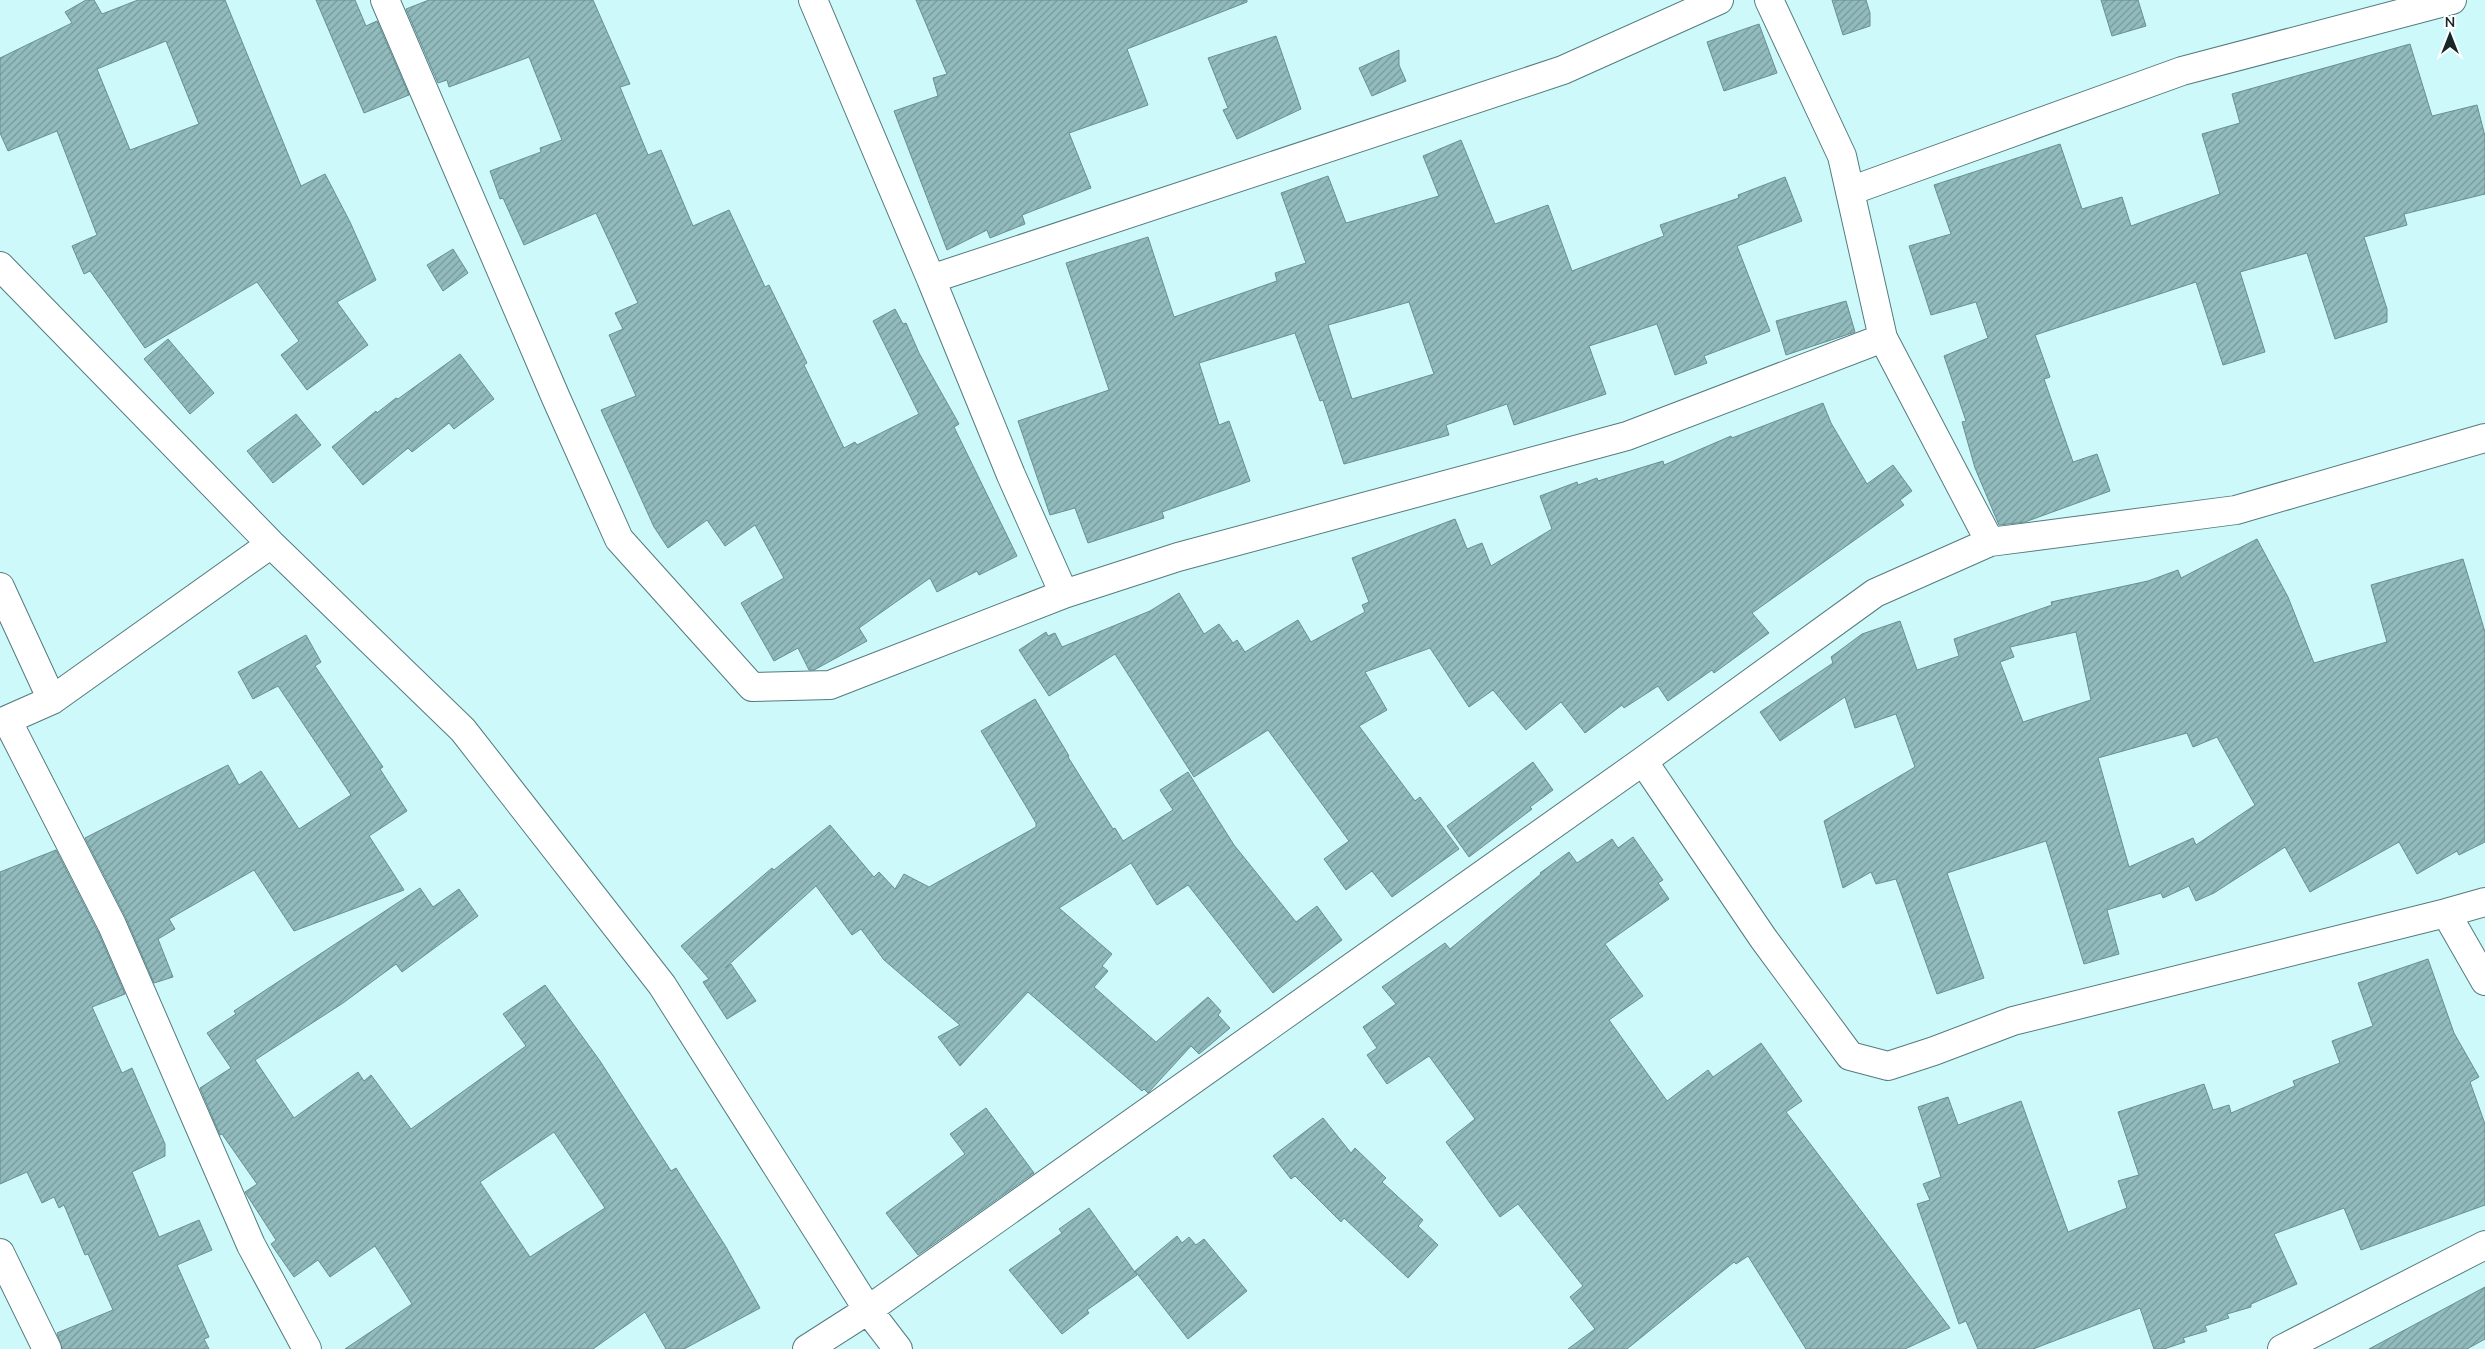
<svg xmlns="http://www.w3.org/2000/svg" width="2485" height="1349" font-family="'Nunito Sans',sans-serif">
<style>
.building{fill:url(#building-hatch);stroke:#689092;fill-rule:evenodd}
.lines{fill:none;stroke-linecap:round;stroke-linejoin:round}
.street-casing{stroke:#547b7d;stroke-width:30}
.street{stroke:#fff;stroke-width:28}
</style>
<defs>
<pattern id="building-hatch" width="6" height="6" patternUnits="userSpaceOnUse" patternTransform="scale(1.25)"><rect width="6" height="6" fill="#92bbbd"/><path d="M-1 1l2-2M0 6l6-6M5 7l2-2" fill="none" stroke="#76989a"/></pattern>
</defs>
<rect width="100%" height="100%" fill="#cef9fb"/>
<!-- building -->
<path class="building" d="M86,0H94L102,14L138,0H225L301,186L325,174L350,222L376,280L337,302L368,345L307,390L281,355L299,341L257,282L145,348L90,271L84,274L72,246L97,235L57,131L8,151L0,133V58L72,23L65,12ZM166,41L199,124L130,150L97,69Z
M316,0H355L366,26L377,21L409,95L364,113Z
M429,0H593L630,84L620,87L648,155L661,150L693,226L729,210L765,287L769,285L807,363L804,365L844,448L855,442L857,445L919,414L873,321L895,309L903,324L906,323L919,353L959,424L954,427L1017,556L979,575L977,571L937,592L930,578L859,628L867,641L814,670H809L798,648L774,661L741,603L784,578L755,525L725,546L707,520L668,548L654,527L601,410L636,396L609,335L623,329L615,313L638,303L596,213L524,245L503,198L500,199L490,171L541,152L540,148L562,140L529,57L449,87L447,80L438,83L406,9Z
M916,0H1247V2L1127,49L1148,105L1069,133L1091,188L1022,215L1025,224L990,238L987,230L947,250L894,111L938,96L933,78L947,74Z
M1832,0H1866L1870,13V26L1843,35Z
M2101,0H2138L2146,26L2112,36Z
M1759,24L1777,73L1724,91L1707,42Z
M1276,36L1301,109L1237,139L1223,110L1228,108L1208,58Z
M2410,44L2432,116L2477,105L2485,136V194L2404,214L2407,225L2364,237L2387,309V322L2335,339L2307,253L2240,272L2265,352L2223,365L2196,282L2035,335L2050,377L2044,379L2073,462L2097,454L2110,491L2025,522L1999,525L1975,468L1962,422L1966,421L1944,356L1988,338L1976,302L1931,315L1909,246L1951,234L1934,185L2060,144L2082,209L2122,197L2131,226L2220,194L2202,134L2240,123L2232,94Z
M1399,50V65L1406,81L1372,96L1359,68Z
M1461,140L1495,224L1548,205L1572,271L1664,236L1660,225L1739,198L1738,195L1785,177L1802,221L1737,246L1770,331L1704,356L1707,363L1675,375L1657,324L1589,346L1606,394L1514,425L1507,404L1446,425L1449,435L1344,464L1323,400L1320,401L1295,333L1199,363L1219,425L1229,421L1250,481L1162,512L1164,518L1088,543L1075,508L1050,515L1018,421L1109,390L1066,263L1148,237L1174,317L1277,281L1275,273L1306,263L1281,193L1328,176L1346,223L1439,196L1423,156ZM1409,302L1434,374L1352,399L1328,325Z
M453,249L468,273L443,291L427,265Z
M1846,301L1855,332L1786,355L1776,321Z
M168,339L214,393L190,414L144,359Z
M460,354L494,399L454,429L449,423L412,452L408,448L363,485L332,447L376,411L377,413L396,398L398,399Z
M1823,403L1831,423L1867,484L1893,465L1912,491L1900,500L1904,505L1752,613L1769,633L1714,673L1712,670L1668,701L1658,686L1624,708L1622,705L1585,733L1561,702L1526,730L1493,690L1469,707L1430,648L1365,672L1387,710L1359,726L1415,801L1420,797L1459,849L1392,897L1372,871L1346,890L1324,859L1349,841L1268,730L1194,777L1115,654L1049,696L1019,650L1046,632L1048,636L1055,633L1062,647L1150,611L1179,593L1204,634L1219,624L1233,643L1237,640L1245,652L1298,620L1311,642L1365,612L1362,605L1369,602L1352,558L1455,519L1467,549L1482,543L1491,566L1552,529L1540,496L1577,482L1578,485L1597,478L1598,481L1663,461L1664,465L1731,436L1732,438Z
M296,414L321,445L273,483L247,451Z
M2257,539L2288,597L2314,663L2387,642L2371,585L2463,559L2485,632V842L2459,855L2457,851L2417,874L2399,842L2310,892L2285,847L2214,893L2196,901L2189,886L2163,898L2161,893L2107,910L2119,954L2084,964L2046,841L1947,873L1984,978L1937,994L1896,879L1876,884L1871,872L1843,888L1824,821L1915,767L1896,714L1855,728L1845,697L1780,741L1760,712L1833,663L1831,657L1862,634L1900,621L1917,670L1959,656L1954,639L2052,605L2051,602L2148,581L2178,570L2181,578ZM2076,632L2091,700L2023,722L2000,662L2014,657L2010,647ZM2187,733L2193,747L2217,737L2255,805L2196,845L2193,838L2129,867L2098,758Z
M306,635L321,662L315,666L383,767L380,769L407,811L369,836L404,890L294,931L254,870L169,919L175,929L158,939L173,977L154,983L126,918L85,838L228,765L239,785L261,771L299,829L351,795L278,686L253,699L238,672Z
M1035,699L1069,756L1068,757L1113,829L1115,828L1123,841L1173,810L1160,790L1188,772L1234,845L1296,922L1317,906L1342,940L1273,993L1188,885L1157,905L1131,863L1059,908L1112,954L1102,966L1108,971L1094,987L1156,1042L1208,997L1221,1011L1218,1015L1230,1028L1199,1054L1191,1046L1148,1093L1144,1089L1142,1091L1028,992L960,1066L938,1037L960,1025L884,960L861,929L852,935L816,886L725,968L731,964L756,1001L727,1019L703,982L709,979L681,946L772,868L774,870L830,825L874,877L879,872L895,889L904,874L929,887L1036,827V823L981,731Z
M1533,762L1553,790L1530,807L1532,809L1469,857L1447,826Z
M1633,837L1663,880L1658,883L1669,899L1605,944L1643,996L1609,1020L1667,1101L1708,1070L1713,1077L1761,1043L1802,1101L1786,1112L1950,1328L1905,1349H1806L1748,1256L1736,1264L1734,1262L1627,1349H1568L1595,1329L1570,1297L1583,1286L1518,1204L1500,1217L1446,1142L1475,1119L1429,1056L1387,1084L1367,1055L1377,1048L1363,1027L1396,1004L1382,987L1445,943L1450,949L1541,874L1540,873L1569,852L1577,863L1612,839L1618,848Z
M56,850L98,932L125,994L92,1007L122,1073L132,1068L165,1144V1156L132,1172L159,1237L199,1220L212,1250L177,1265L209,1337L204,1339L209,1349H62L57,1333L113,1310L88,1254L85,1255L64,1205L59,1208L54,1197L42,1203L27,1172L0,1184V872Z
M420,888L433,907L459,889L478,916L402,972L396,964L343,1003L255,1060L294,1118L358,1072L364,1081L371,1075L411,1129L526,1046L503,1014L545,985L600,1061L671,1171L676,1168L726,1247L760,1308L684,1349H666L645,1312L593,1349H345L412,1304L375,1246L330,1277L318,1260L294,1277L271,1244L276,1240L245,1192L257,1184L222,1134L220,1135L200,1088L231,1068L207,1033L236,1014L234,1011ZM554,1132L605,1208L530,1257L480,1182Z
M2428,959L2454,1033L2479,1077L2470,1082L2485,1124V1205L2361,1250L2344,1208L2274,1234L2297,1284L2251,1304V1307L2227,1314L2229,1318L2205,1326L2207,1331L2183,1338L2185,1342L2164,1349H2154L2140,1308L2033,1349H1978L1966,1321L1959,1324L1917,1204L1930,1200L1923,1184L1941,1177L1918,1107L1948,1097L1958,1125L2021,1101L2068,1232L2127,1208L2118,1181L2139,1175L2118,1112L2204,1084L2213,1110L2229,1105L2231,1113L2295,1086L2293,1081L2340,1063L2332,1041L2373,1026L2358,983Z
M986,1108L1034,1173L918,1255L886,1213L965,1154L950,1134Z
M1323,1118L1351,1153L1355,1148L1386,1178L1382,1182L1423,1220L1418,1226L1438,1245L1408,1278L1344,1218L1341,1222L1295,1176L1291,1179L1273,1156Z
M1089,1208L1137,1275L1087,1310L1089,1313L1062,1334L1009,1270L1062,1233L1059,1229Z
M1177,1236L1182,1243L1189,1237L1196,1245L1204,1239L1247,1291L1188,1339L1135,1271Z
M2485,1287V1339L2467,1349H2369Z"/>
<g class="lines">
<!-- street casing -->
<g class="street-casing">
<path id="street" d="M385,0L556,398L619,539L752,687L830,685L1064,594L1178,557L1627,436L1883,338
M813,0L931,279
M1769,0L1842,156L1883,338L1990,542
M1850,191L2182,71L2452,0
M0,266L271,544L463,730L662,985L868,1310L898,1349
M0,587L52,700
M1064,594L1011,475L931,279L1563,70L1719,0
M7,720L112,925L251,1245L307,1349
M0,723L52,700L271,544
M1643,761L1763,938L1850,1056L1888,1066L1934,1051L2013,1021L2446,913L2485,902
M2446,913L2485,981
M0,1253L47,1349
M807,1349L868,1310L1643,761L1875,593L1990,542L2236,510L2485,438
M2282,1349L2485,1245"/>
</g>
<!-- street -->
<use href="#street" class="street"/>
</g>
<!-- north arrow -->
<g transform="translate(2450 35)" stroke="#ffffff" stroke-width="4" paint-order="stroke">
<path d="M0-4L9 19L0 12L-9 19Z" fill="#172728"/>
<text y="-8" font-size="14" font-weight="bold" text-anchor="middle" fill="#172728">N</text>
</g>
</svg>
